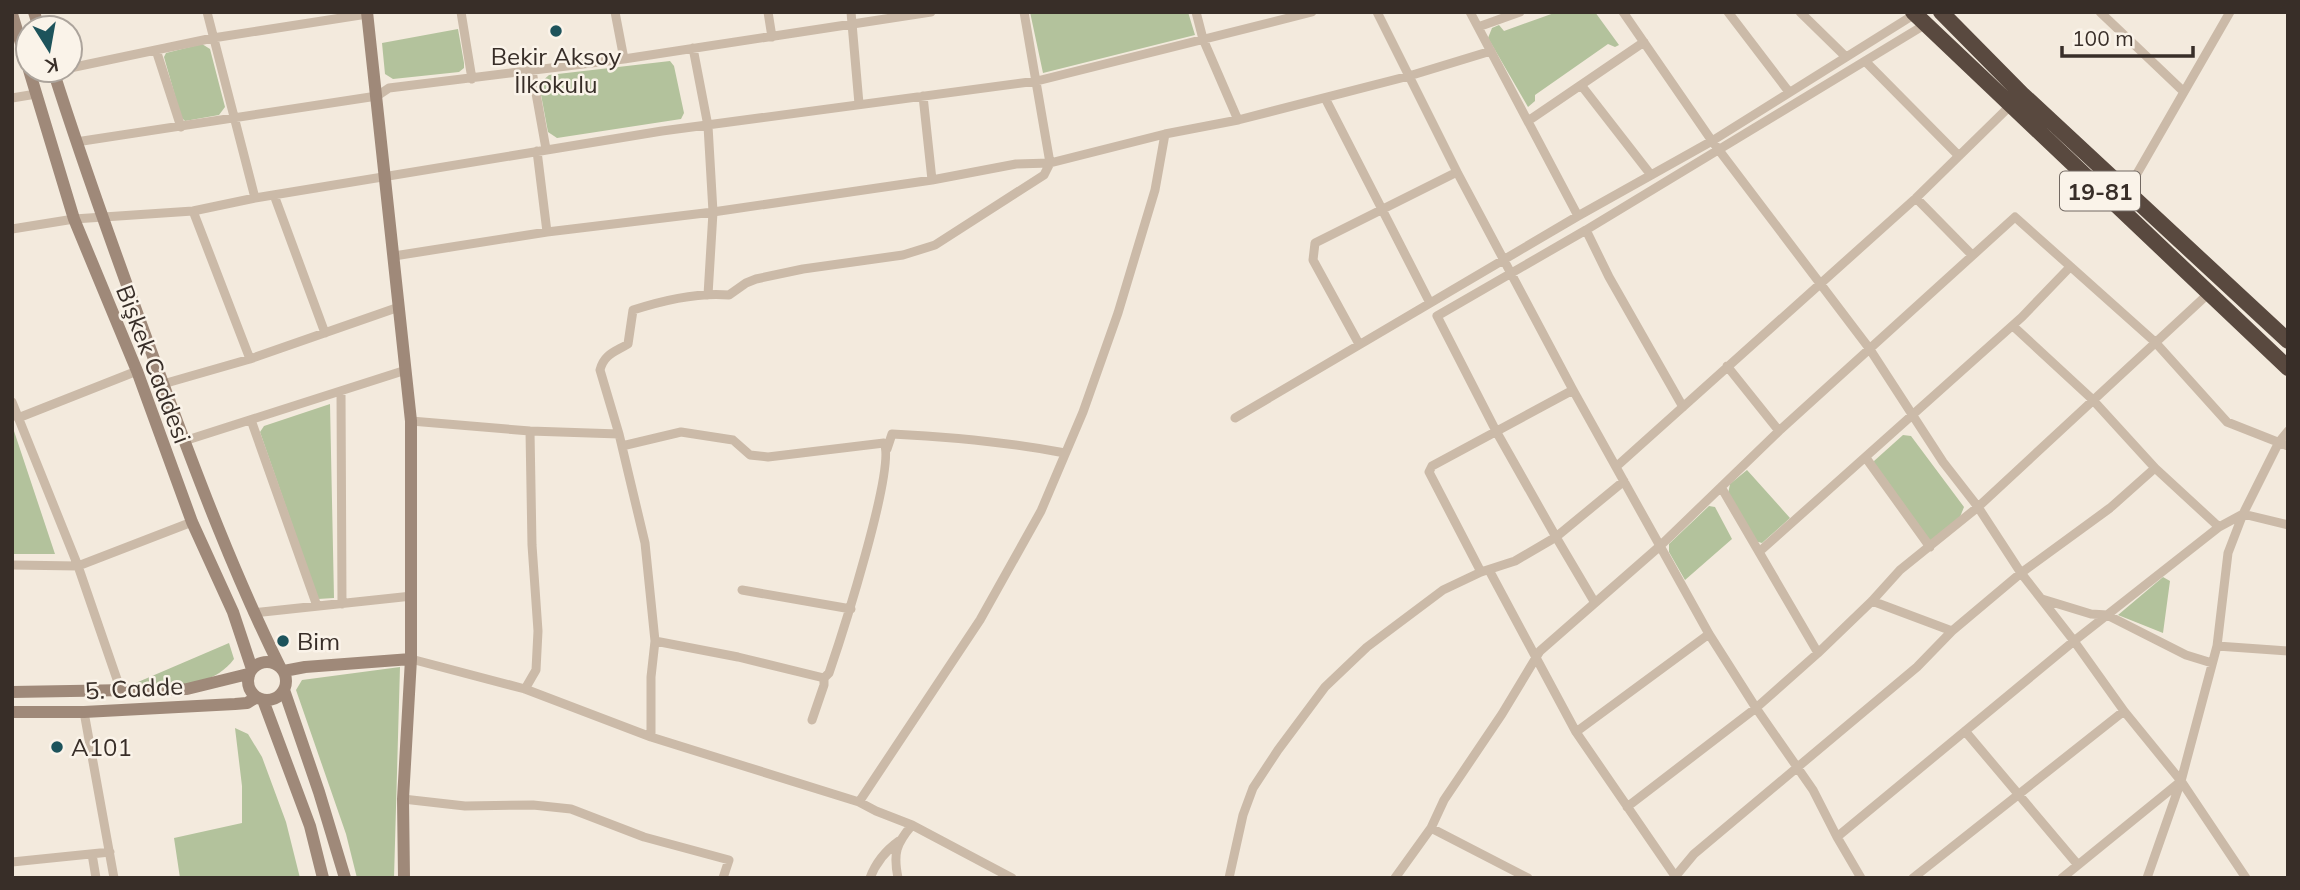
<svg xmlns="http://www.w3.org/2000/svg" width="2300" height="890" font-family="Mulish,sans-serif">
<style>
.green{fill:#b3c29c}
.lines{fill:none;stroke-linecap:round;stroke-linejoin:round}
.street{stroke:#cbbaa8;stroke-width:9}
.secondary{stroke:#9f8979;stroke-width:12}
.highway{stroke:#59493f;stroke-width:16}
.poi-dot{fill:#1d535b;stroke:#faf3e9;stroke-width:2.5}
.labels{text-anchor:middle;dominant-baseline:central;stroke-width:5;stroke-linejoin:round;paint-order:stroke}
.shield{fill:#faf3e9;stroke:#726962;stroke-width:2}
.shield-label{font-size:23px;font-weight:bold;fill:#382e28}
.poi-label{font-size:24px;fill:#382e28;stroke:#faf3e9;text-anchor:start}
.street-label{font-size:24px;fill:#382e28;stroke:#faf3e9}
</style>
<rect width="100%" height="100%" fill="#f3eadd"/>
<!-- green -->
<path class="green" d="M1030,12H1188L1195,35L1043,73Z
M1557,12H1595L1619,45L1615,47L1608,44L1535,95V101L1528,107L1488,38L1492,28L1499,25L1504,31Z
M458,29L464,63V68L459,72L393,79L385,74L382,43Z
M202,44L210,49L225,107L219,115L185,121L181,117L164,57L166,53Z
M670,61L674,66L684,113L681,119L557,138L548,132L539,84L549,75Z
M330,404L334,598L318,599L260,432L264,426Z
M12,425L55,554H12Z
M1903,435L1911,436L1964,507L1960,517L1928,544L1875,470L1874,461Z
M1747,470L1790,518L1762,543L1755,541L1728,494L1730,484Z
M1709,506L1715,507L1732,539L1685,580L1669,552V544Z
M2163,577L2170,581L2163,633L2118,615Z
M229,643L234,659C210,691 167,685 131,685Z
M400,667L394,878H357L346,834L296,690L302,680Z
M235,728L248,734L262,757L286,822L300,878H180L174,838L242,823V786Z"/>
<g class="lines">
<!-- street -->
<path class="street" d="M207,12L255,198
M461,12L472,79
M615,12L624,59
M768,12L772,37
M851,12L859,104
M1196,12L1203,39L1238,120
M1377,12L1457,172L1573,390L1660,546L1709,634L1756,708L1813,790L1837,837L1861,878
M1470,12L1578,216
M1623,12L1712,141L1869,348L1943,462L1978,507L2021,573L2074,641L2124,711L2181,781L2246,878
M1728,12L1789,92
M1800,12L1846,57
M2100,12L2184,92
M1478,27L1520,12
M156,50L181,127
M1865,61L1959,156
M70,68L213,38L367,14
M532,71L546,149
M1581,85L1651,175
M923,96L932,180
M12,98L36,94
M1325,98L1430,303
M1528,121L1644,42
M76,142L377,96L389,88L624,59L931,12
M537,151L547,232
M2127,191L2230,12
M274,195L325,333
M1916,198L1972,255
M193,211L250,359
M12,229L74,219L193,211L255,198L662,131L1037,81L1312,12
M1586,230L1926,24
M394,256L547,232L713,212L708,126L693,48
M708,295L713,212L932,180L1016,164L1050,163L1165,134L1238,120L1409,76L1491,51
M2013,326L2092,399L2155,468L2219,527
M1359,344L1313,260L1315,243L1457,172
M1727,366L1779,431
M163,384L250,359L399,307
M341,391L342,604
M12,402L78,566L121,691
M18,418L137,371
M1235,418L1578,216L1712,141L1915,14
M251,420L317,606
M411,421L530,431L619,434
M184,441L406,370
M622,446L681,432L733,440L750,455L768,457L884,443C896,468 841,638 829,673L824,678L738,657L655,641
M887,449L892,434C951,437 1008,442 1065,453
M1866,458L1930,547
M1617,466L1916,198L2011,105
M1721,487L1818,653
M1759,552L2022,317L2070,267
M12,565L78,566L192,522
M1489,570L1576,732L1675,876
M1481,572L1429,472L1432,466L1573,390
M742,590L851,609
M2042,599L2091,614L2107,615L2186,655L2212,663
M1872,601L1952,631
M1595,603L1556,537L1624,481
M253,613L412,596
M2217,646L2288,651
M411,659L525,689L651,737L859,802L980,620L1041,511L1083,412L1118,313L1155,190L1165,134
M525,689L536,670L538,631L532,545L530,431
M84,712L114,878
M812,720L824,685V678
M1965,731L2078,865
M1576,732L1709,634
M651,737V677L655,641L645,543L619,434L600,370C604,354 615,352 628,344L633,310C664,300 697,292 729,295L746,283L756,279L803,269L903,255L935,245L1044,175L1050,163L1024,12
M403,799L465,806L533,805L571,809L644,837L729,860L723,878
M859,802L876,811L912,825C896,844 893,853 898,878
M1627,807L1756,708L1818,653L1872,601L1900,570L1978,507L2208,294
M912,825L1012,878
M1837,837L2074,641L2219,527L2243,514L2288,525
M92,854L96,878
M12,862L110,852
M870,878C876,862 885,851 899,841
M1229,878L1243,815L1253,788L1278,750L1325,687L1367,647L1443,590L1481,572L1515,561L1556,537L1496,431L1437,316L1586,230L1609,277L1683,407
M1395,878L1431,828
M1528,878L1431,828L1444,800L1502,714L1540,651L1660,546L1779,431L2015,217L2155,342L2227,422L2288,446
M1674,878L1694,854L1917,667L1952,631L2021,573L2110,508L2155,468
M1913,878L2124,711
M2062,878L2180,782
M2147,878L2181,781L2217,646L2228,553L2243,514L2279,442L2288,431"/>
<!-- secondary -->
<path class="secondary" d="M34,12L39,28
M367,12L411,421V659L403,799L404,878
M12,14L28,66
M29,70L74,219L137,371L192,522L233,612L252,669
M53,70C87,177 125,281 164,386C199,481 235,576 280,667
M248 681a19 19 0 1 1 38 0a19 19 0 1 1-38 0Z
M284,671L305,667L411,659
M284,690L319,792L345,878
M12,692L187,689L248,674
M263,700L310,826L323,878
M12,712H84L235,704L247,703L257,697"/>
<!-- highway -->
<path class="highway" d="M1913,12L2288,368
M1941,12L2022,94L2288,341"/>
</g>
<!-- markers -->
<g class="poi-dot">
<circle cx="556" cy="31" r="7"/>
<circle cx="283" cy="641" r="7"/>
<circle cx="57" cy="747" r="7"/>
</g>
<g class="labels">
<!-- shield labels -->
<rect class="shield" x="2060" y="171.5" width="80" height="39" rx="5"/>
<g class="shield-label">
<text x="2100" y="191">19-81</text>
</g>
<!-- poi labels -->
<g class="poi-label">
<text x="556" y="56" text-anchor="middle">Bekir Aksoy<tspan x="556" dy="28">İlkokulu</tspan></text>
<text x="297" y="641">Bim</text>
<text x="71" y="747">A101</text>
</g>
<!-- street labels -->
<g class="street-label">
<text transform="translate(154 364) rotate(69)">Bişkek Caddesi</text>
<text transform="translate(134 688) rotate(-3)">5. Cadde</text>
</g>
</g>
<!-- border -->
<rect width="2300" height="890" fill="none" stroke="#382e28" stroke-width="28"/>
<!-- north arrow -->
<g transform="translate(49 49) rotate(169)"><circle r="33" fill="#faf3e9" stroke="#aca49c" stroke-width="2"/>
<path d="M0-5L12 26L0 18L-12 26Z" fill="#1d535b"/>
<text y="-10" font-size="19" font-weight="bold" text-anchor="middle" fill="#382e28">K</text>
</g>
<!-- scale -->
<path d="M2062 46v10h131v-10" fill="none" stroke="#382e28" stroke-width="3.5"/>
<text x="2072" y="46" font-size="21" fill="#382e28" stroke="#faf3e9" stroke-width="5" paint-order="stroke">100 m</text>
</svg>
